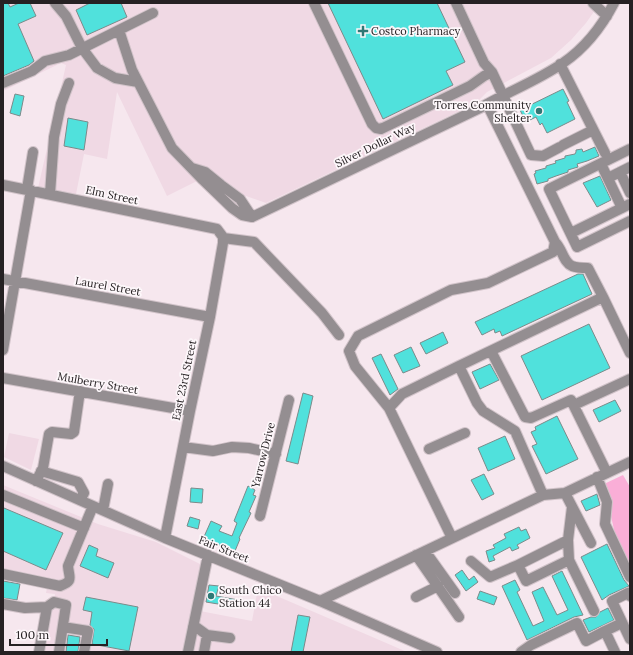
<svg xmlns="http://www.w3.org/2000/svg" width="633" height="655" font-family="Lora,serif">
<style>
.built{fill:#f0d9e4}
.green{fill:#faaed7}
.building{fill:#50e1dc;stroke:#7b8b8a}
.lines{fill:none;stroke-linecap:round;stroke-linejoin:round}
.minor-casing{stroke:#d1c3c9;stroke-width:12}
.minor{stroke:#948e91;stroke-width:10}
.poi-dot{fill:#2f7875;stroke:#fdf7fa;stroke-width:1.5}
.labels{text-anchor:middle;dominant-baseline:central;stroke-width:3.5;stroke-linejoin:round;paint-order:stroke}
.poi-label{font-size:11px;fill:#262123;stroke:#fdf7fa;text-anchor:start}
.street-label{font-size:11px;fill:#262123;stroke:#fdf7fa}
</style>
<rect width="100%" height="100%" fill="#f6e7ee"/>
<!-- built -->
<path class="built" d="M3,3H600L586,23L571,40L551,58L487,92L476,103L266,203L246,196L231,210L199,180L167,196L117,92L107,159L84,154L76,194L38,188L66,65L61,63L3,91Z
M9,433L39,439L31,470L4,457Z
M3,485L98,524L156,542L202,565L184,652H44L55,594L46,593L47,588L3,579Z
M258,588L377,639L407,652H192L200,611L252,621Z"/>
<!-- green -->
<path class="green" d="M623,475L630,487V568L616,539L604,484Z"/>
<!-- building -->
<path class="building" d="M3,3H8L10,7L19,3H30L36,16L18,24L34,61L29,65L3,76Z
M90,3H121L127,17L87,35L76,10Z
M328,3H437L465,62L446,71L453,85L383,119Z
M563,89L569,101L567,102L575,119L547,133L542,123L540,125L536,117L526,122L520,110Z
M15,94L24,96L20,116L10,113Z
M68,118L88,122L84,150L64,146Z
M595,147L599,156L587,161L577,164L578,167L568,170V172L556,176L548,179V181L537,184L534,174L536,173L535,171L546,168V166L556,163L555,161L565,158V156L575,154L576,152V150L582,149L583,152Z
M600,176L611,200L597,207L583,183Z
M578,274H583L592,294L502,336L500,331L495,333L494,329L482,335L475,322Z
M589,324L610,368L542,400L521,356Z
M443,332L448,343L426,354L420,343Z
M411,347L420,366L403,373L394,355Z
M381,354L398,389L390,395L372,358Z
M490,364L499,380L480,389L472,372Z
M303,393L313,396L298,464L286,461Z
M615,400L621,411L599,422L593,410Z
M557,416L578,459L546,474L532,446L537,444L531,432L536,430L535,427Z
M505,436L515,459L488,471L478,448Z
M484,474L494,494L482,500L471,480Z
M248,486L255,490L253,495L256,496L249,512L251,513L239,538L240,539L235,551L203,539L211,521L222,526L219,531L232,536L237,523L234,521Z
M191,488L203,489L202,503L190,502Z
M597,494L600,505L586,511L581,501Z
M4,508L63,533L46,570L3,551V511Z
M190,517L200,520L198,529L187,526Z
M519,527L521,531L526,529L530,538L517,545L519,548L512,551L510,547L493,556L495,560L489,562L486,551L495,548L493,545L506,538L504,534Z
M607,544L624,580L629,586L609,595L602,600L581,557Z
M89,545L98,549L96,556L114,563L108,578L80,566Z
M462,570L469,580L474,576L478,582L466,591L455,575Z
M562,571L583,615L574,617L527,640L502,586L515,580L520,590L517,592L533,626L544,621L532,592L543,587L557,615L568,610L552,576Z
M3,581L20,584L17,600L3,598Z
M209,585L219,586L216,596L244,601L242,608L206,602Z
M480,591L497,597L494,605L477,599Z
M86,597L138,607L129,651L92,644L94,629L90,625L92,612L83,610Z
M608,608L614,620L589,632L583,620L591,617H596L600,612Z
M298,615L310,617L303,652H291Z
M68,635L80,637L78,652H66Z"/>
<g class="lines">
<!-- minor casing -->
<g class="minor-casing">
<path id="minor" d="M55,3L66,16L82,48L97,68L115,78L138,82
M314,3L372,124L376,128L381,129L470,86L484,76L492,72
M456,3L484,63L492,72L531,155L543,156L560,147
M593,3L607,16
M119,30L132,70L172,148L203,180L232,208L242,215L252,217
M560,64L605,153
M3,83L32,71L45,61L69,55L153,13
M563,145L591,131L592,127
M630,149L549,189L577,247L630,221
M601,164L622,208
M192,168L205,172L221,185L240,199L252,217
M620,172L630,193
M608,178L630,167
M3,185L217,229L223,237V243L210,317L190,411L165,538
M27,189L33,152
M50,194L54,137L61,104L69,83
M252,217L480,108C507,92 537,81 563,63C585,48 602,26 614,3
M571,233L630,204
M223,238L254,242L322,313L339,335
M555,242C562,248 563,262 572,266C577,268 583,268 588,268L603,297
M3,279L210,317
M3,350L31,190
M491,351L525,417L531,418L571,400L607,473
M3,378L190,411
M574,405L630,379
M389,408L402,394L459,366
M183,447L213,451L232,447L249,448L276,454
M429,449L465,433
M3,466L165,538L320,601L437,652
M41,471L78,482L84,493L80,500
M597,477L607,502L605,524L630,577
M36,481L43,468L49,434L52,432L71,434L74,432L80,391
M565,493L591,543
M3,495L84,528
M543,495L515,431L483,411L477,403L459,366L603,297L630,353
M572,507L568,540L569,560L594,611
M103,510L108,484
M260,516L289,400
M452,538L389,408L355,366L349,351L358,336L451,290L488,283L553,252L555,242L487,104
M425,551L455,593
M416,555L459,617
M471,561L490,577L518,565L568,540
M518,565L526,581L569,560
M3,574L60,586C74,581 69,578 68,566L93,506
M630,596L628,593L612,601L630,639
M416,597L438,586
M320,601L543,495L565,493L630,462
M3,604L25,608L47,607L39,652
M47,607L54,602L66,605L59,652
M63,627L88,631L84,652
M193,627H196L207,635L204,652
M207,635L230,638
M188,652L208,555
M521,652L531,645L577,623L586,641L605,631
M615,652L605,631L622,623"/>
</g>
<!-- minor -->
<use href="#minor" class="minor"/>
</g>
<!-- markers -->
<g class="poi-dot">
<path d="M361 25h4v4h4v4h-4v4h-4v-4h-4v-4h4z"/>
<circle cx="539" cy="111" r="4"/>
<circle cx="211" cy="596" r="4"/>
</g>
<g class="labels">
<!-- poi labels -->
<g class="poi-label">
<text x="371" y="31">Costco Pharmacy</text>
<text x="531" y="105" text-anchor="end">Torres Community<tspan x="531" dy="13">Shelter</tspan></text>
<text x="219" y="590">South Chico<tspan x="219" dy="13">Station 44</tspan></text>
</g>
<!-- street labels -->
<g class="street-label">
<text transform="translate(375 145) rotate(-26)">Silver Dollar Way</text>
<text transform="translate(112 195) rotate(12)">Elm Street</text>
<text transform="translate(108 286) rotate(10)">Laurel Street</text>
<text transform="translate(184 380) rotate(-78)">East 23rd Street</text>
<text transform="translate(98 383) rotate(10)">Mulberry Street</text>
<text transform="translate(263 455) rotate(-76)">Yarrow Drive</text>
<text transform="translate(224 549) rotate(22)">Fair Street</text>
</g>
</g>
<!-- border -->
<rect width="633" height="655" fill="none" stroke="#262123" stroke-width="8"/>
<!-- scale -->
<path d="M10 639v6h97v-6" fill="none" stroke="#262123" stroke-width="2"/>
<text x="16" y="639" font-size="12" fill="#262123" stroke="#fdf7fa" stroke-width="3" paint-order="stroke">100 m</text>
</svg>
